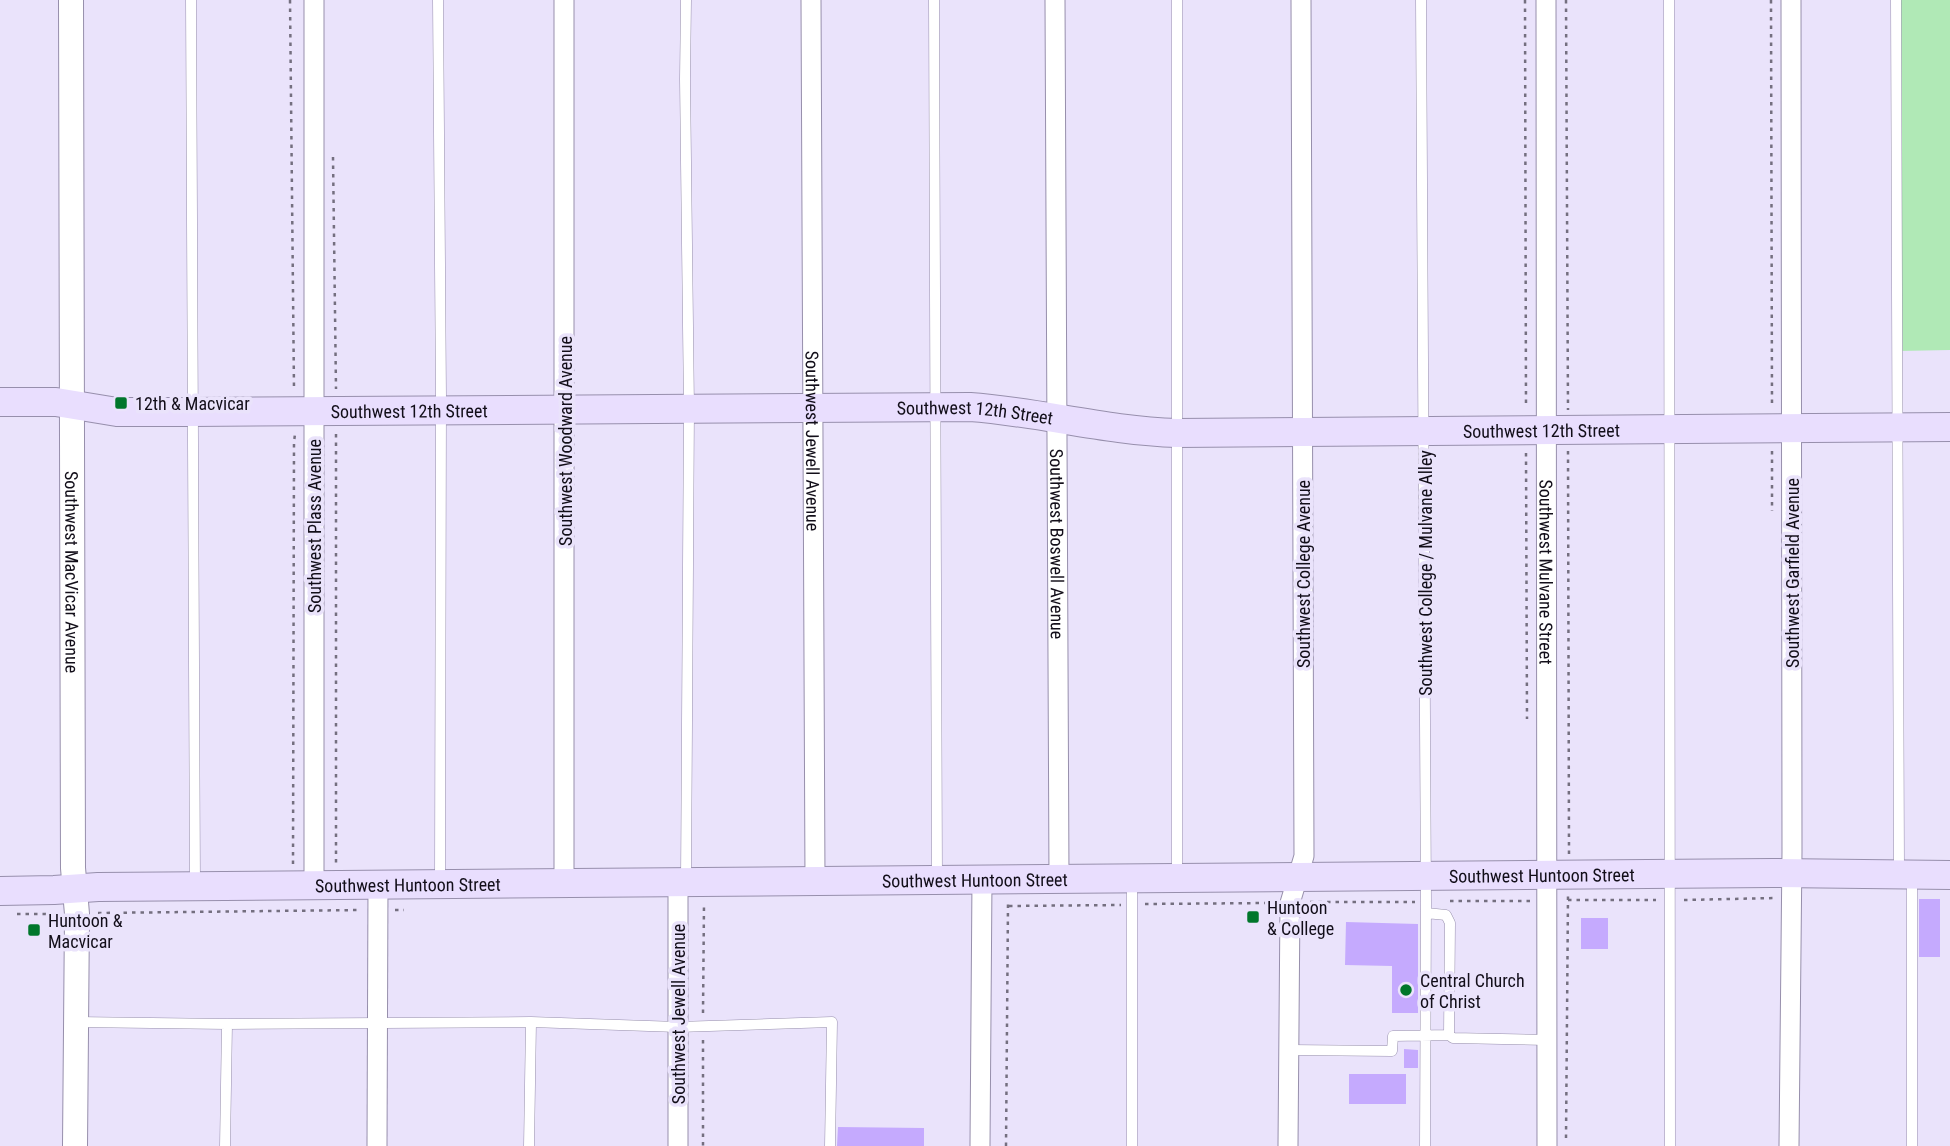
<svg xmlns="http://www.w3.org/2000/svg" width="1950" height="1146" font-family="'Roboto Condensed',sans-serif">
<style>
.green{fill:#b0e9b6}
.building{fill:#c5aafe}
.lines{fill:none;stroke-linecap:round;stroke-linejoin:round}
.service-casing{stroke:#978fac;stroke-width:11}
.minor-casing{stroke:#978fac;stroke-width:21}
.tertiary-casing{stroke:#978fac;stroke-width:26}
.secondary-casing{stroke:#978fac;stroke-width:30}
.path{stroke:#746f7f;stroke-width:2.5;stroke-dasharray:3.5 5;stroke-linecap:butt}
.service{stroke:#fff;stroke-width:10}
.minor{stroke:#fff;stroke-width:19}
.tertiary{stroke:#fff;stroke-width:24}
.secondary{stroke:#e9defe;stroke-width:28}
.poi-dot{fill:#00762b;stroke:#eae3fb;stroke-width:2.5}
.labels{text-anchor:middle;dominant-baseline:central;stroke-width:7;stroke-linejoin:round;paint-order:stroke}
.poi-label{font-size:18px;fill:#120e19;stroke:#eae3fb;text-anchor:start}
.street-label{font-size:18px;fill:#120e19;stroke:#eae3fb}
</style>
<rect width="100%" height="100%" fill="#eae3fb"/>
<!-- green -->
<path class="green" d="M1898,0H1950V350L1899,351Z"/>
<!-- building -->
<path class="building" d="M1919,899H1940V957H1919Z
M1581,918H1608V949H1581Z
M1346,922L1418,924V1013H1392V966L1345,965Z
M1404,1049L1418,1050V1068H1404Z
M1349,1074H1406V1104H1349Z
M838,1127L924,1128V1146H837Z"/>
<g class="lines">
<!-- service casing -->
<g class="service-casing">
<path id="service" d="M191,0L195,885
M438,0L441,398L440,883
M934,0L937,879
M1177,0V874
M1421,0L1426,902L1425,1146
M1669,0L1670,1146
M1896,0L1899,871
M686,881L689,408L685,79L686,0
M1426,913L1446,915L1450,923L1449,1035L1453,1038L1547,1040
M76,1022L227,1024L531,1022L678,1027L832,1022L830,1146
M1289,1050L1392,1051L1393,1036L1449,1035
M225,1146L227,1024
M529,1146L531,1022
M1132,1146V882
M1912,1146V875"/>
</g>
<!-- minor casing -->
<g class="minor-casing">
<g id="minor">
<path d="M314,0V884"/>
<path d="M564,0V883"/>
<path id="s1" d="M811,0L815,880"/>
<path id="s2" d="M1055,0L1059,879"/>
<path id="s3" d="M1546,0L1547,1146"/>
<path d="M377,1146L378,884"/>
<path d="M678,1146V881"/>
<path d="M980,1146L982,879"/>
<path d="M1288,1146L1290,903L1304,856L1301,0"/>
<path d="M1789,1146L1792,851L1791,0"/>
</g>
</g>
<!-- tertiary casing -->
<g class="tertiary-casing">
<g id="tertiary">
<path id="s4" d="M71,0L73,868L77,914L75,1146"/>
</g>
</g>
<!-- secondary casing -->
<g class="secondary-casing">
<g id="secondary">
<path id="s5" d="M0,402H56L117,412H191L970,407C1039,412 1107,431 1177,433L1950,427"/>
<path id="s6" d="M0,891L54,890L98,887L1772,873L1950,875"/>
</g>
</g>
<!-- path -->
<path class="path" d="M290,0L294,389
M1525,0L1526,408
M1566,0L1568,410
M1771,0L1772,406
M333,157L336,389
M336,434V865
M1568,451L1569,854
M1772,451V511
M1526,453L1527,719
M293,864L294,442L295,434
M1568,900H1656
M1684,900L1775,898
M1450,901H1530
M1310,902H1415
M1145,904L1271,903
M1009,906L1121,905
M395,910H404
M98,913L361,910
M17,914H56
M703,1013L704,904
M703,1040V1146
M1566,1138L1568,896
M1006,1146L1008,904"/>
<!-- service -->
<use href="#service" class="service"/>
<!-- minor -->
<use href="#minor" class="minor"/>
<!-- tertiary -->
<use href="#tertiary" class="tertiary"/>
<!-- secondary -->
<use href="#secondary" class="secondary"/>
</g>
<!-- markers -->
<g class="poi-dot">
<rect x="114" y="396" width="14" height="14" rx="3.5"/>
<rect x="1246" y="910" width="14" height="14" rx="3.5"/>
<rect x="27" y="923" width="14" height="14" rx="3.5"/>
<circle cx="1406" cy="990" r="7"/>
</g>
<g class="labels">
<!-- poi labels -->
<g class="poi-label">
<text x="135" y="403">12th &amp; Macvicar</text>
<text x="1267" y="907">Huntoon<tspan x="1267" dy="21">&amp; College</tspan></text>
<text x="48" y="920">Huntoon &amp;<tspan x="48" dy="21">Macvicar</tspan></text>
<text x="1420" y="980">Central Church<tspan x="1420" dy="21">of Christ</tspan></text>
</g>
<!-- street labels -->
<g class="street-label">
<text stroke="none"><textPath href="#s5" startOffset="410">Southwest 12th Street</textPath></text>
<text stroke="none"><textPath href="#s5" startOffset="976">Southwest 12th Street</textPath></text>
<text stroke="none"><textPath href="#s5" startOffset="1544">Southwest 12th Street</textPath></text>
<text stroke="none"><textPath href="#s1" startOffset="441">Southwest Jewell Avenue</textPath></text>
<text transform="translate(565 441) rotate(-90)">Southwest Woodward Avenue</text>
<text transform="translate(314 526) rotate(-90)">Southwest Plass Avenue</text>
<text stroke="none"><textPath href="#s2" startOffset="544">Southwest Boswell Avenue</textPath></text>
<text stroke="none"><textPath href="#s4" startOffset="572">Southwest MacVicar Avenue</textPath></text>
<text transform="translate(1425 573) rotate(-90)">Southwest College / Mulvane Alley</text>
<text stroke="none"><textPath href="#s3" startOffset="572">Southwest Mulvane Street</textPath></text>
<text transform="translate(1792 573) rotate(-90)">Southwest Garfield Avenue</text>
<text transform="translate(1303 574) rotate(-90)">Southwest College Avenue</text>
<text stroke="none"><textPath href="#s6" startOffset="1542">Southwest Huntoon Street</textPath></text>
<text stroke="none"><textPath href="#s6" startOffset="975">Southwest Huntoon Street</textPath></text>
<text stroke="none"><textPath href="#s6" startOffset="408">Southwest Huntoon Street</textPath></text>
<text transform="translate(678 1014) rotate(-90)">Southwest Jewell Avenue</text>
</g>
</g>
</svg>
